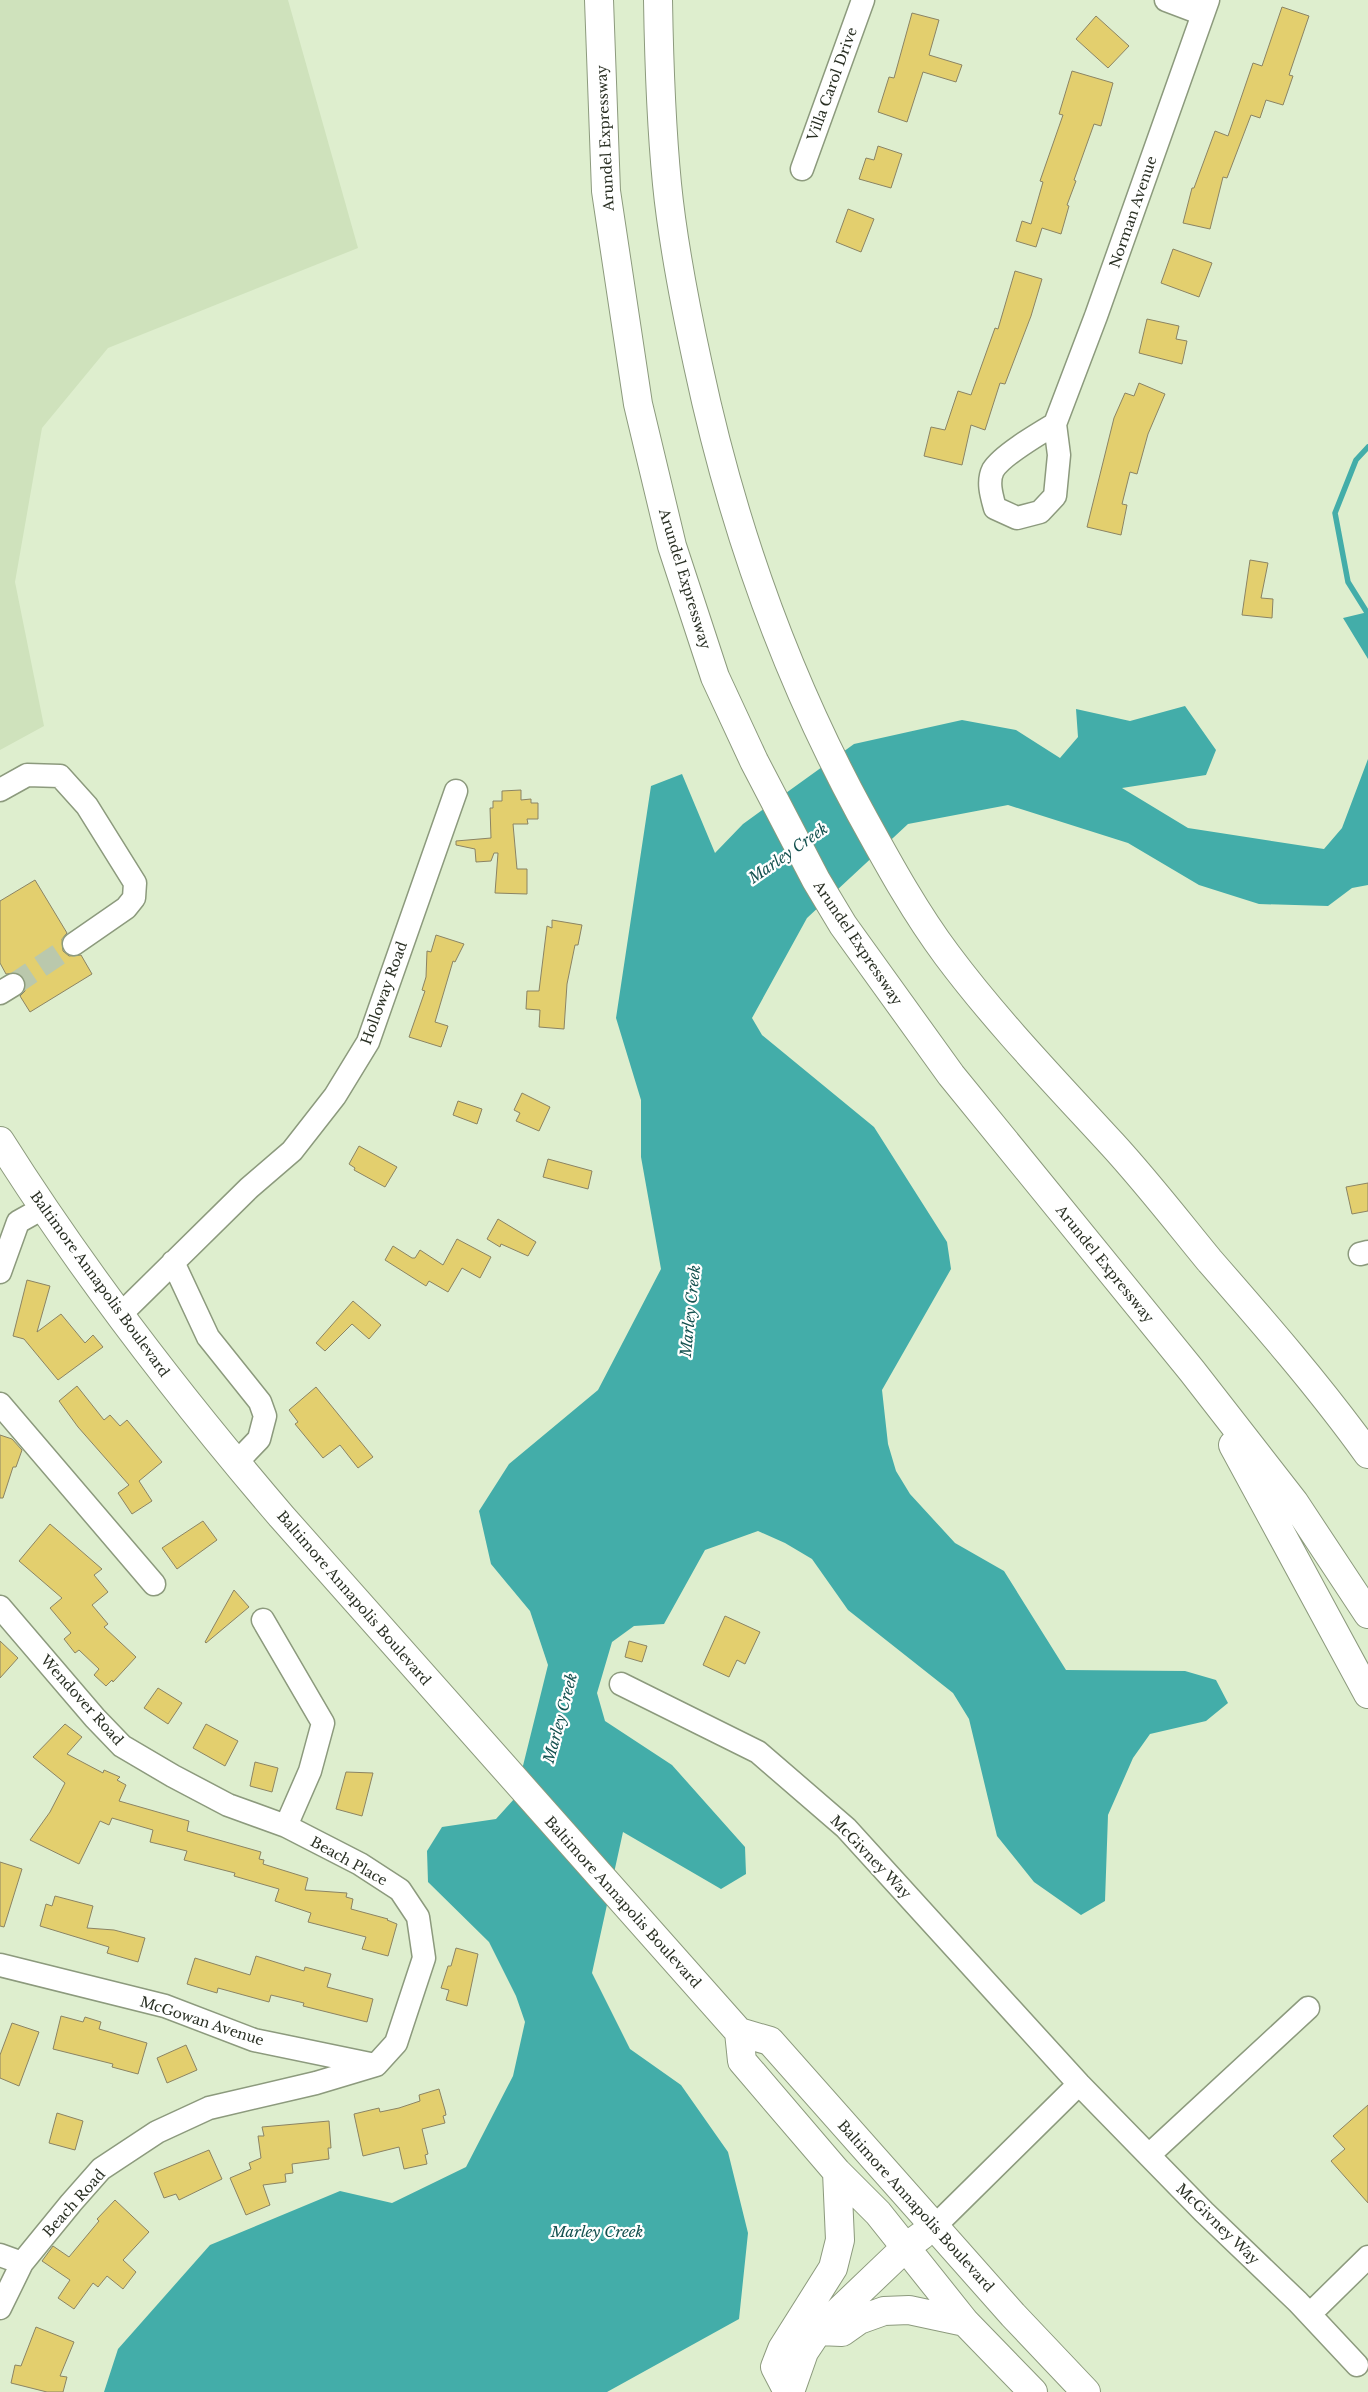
<svg xmlns="http://www.w3.org/2000/svg" width="1368" height="2392" font-family="'Libre Baskerville',serif">
<style>
.built{fill:#cfe2bc}
.water{fill:#43ada9}
.lines{fill:none;stroke-linecap:round;stroke-linejoin:round}
.stream{stroke:#43ada9;stroke-width:5.5}
.building{fill:#e3cf6e;stroke:#8b8464}
.minor-tunnel{stroke:#bac8ac;stroke-width:22;stroke-dasharray:22 11;stroke-linecap:butt}
.minor-casing{stroke:#8c9a7d;stroke-width:25}
.major-casing{stroke:#8c9a7d;stroke-width:30}
.highway-casing{stroke:#8c9a7d;stroke-width:30}
.minor{stroke:#fff;stroke-width:22}
.major{stroke:#fff;stroke-width:28}
.highway{stroke:#fff;stroke-width:28}
.labels{text-anchor:middle;dominant-baseline:central;stroke-width:4.5;stroke-linejoin:round;paint-order:stroke}
.street-label{font-size:14px;fill:#2a3024;stroke:#fff}
.water-label{font-size:15px;font-style:italic;fill:#14514f;stroke:#fff}
</style>
<rect width="100%" height="100%" fill="#deeece"/>
<!-- built -->
<path class="built" d="M0,0H288L358,248L108,348L42,428L15,582L44,726L0,750Z"/>
<!-- water -->
<path class="water" d="M1368,612V659L1343,618Z
M1185,706L1216,750L1206,775L1122,788L1188,828L1324,849L1342,828L1368,759V885L1352,888L1328,906L1259,904L1199,885L1128,843L1008,805L908,824L807,918L752,1018L762,1035L874,1127L947,1242L951,1269L882,1390L888,1444L896,1471L910,1494L955,1543L1004,1571L1066,1670L1185,1671L1216,1680L1228,1703L1206,1721L1150,1734L1133,1758L1108,1815L1105,1901L1081,1915L1034,1882L997,1836L969,1719L953,1693L848,1610L812,1559L785,1543L758,1531L705,1550L664,1624L634,1626L612,1642L597,1693L605,1721L672,1765L745,1847L746,1874L721,1889L623,1832L592,1973L630,2049L681,2085L728,2152L748,2233L739,2319L607,2392H104L118,2349L210,2245L340,2191L392,2203L466,2167L513,2076L525,2022L516,1996L489,1942L428,1882L427,1851L442,1827L496,1819L515,1798L548,1665L530,1611L491,1564L479,1511L509,1464L598,1390L661,1269L641,1157V1100L616,1018L651,786L682,774L715,853L743,824L854,744L962,720L1016,730L1060,758L1078,737L1076,709L1130,721Z"/>
<g class="lines">
<!-- stream -->
<path class="stream" d="M1368,447L1356,460L1335,513L1348,582L1368,614"/>
</g>
<!-- building -->
<path class="building" d="M1282,7L1309,16L1289,75L1293,76L1283,105L1266,100L1260,118L1251,115L1227,178L1223,177L1210,229L1183,223L1192,188H1194L1215,131L1228,136L1253,63L1262,66Z
M912,13L939,20L929,55L962,65L956,82L923,72L907,122L878,112L889,77L894,78Z
M1096,16L1129,46L1108,68L1076,39Z
M1072,71L1113,83L1101,126L1094,124L1074,180L1076,181L1067,205L1069,206L1061,234L1042,228L1036,247L1016,241L1022,221L1031,224L1043,182L1040,181L1063,115L1059,114Z
M878,146L902,154L891,188L859,179L866,158L874,160Z
M848,209L874,219L861,252L836,242Z
M1173,249L1212,263L1199,297L1161,283Z
M1015,271L1042,279L1031,316L1005,384L1000,383L985,430L971,425L962,465L924,456L931,427L945,430L958,391L971,395L995,328L998,329Z
M1147,319L1179,326L1176,339L1187,341L1182,364L1139,353Z
M1139,383L1165,394L1148,434L1137,474L1130,472L1122,504L1127,505L1121,535L1087,527L1114,418L1125,393L1134,396Z
M1250,560L1268,563L1261,598L1273,599L1272,618L1242,615Z
M521,790V800L531,799V803H538V819H527L528,824H513L517,869H527V894L495,893L498,853H494L491,861L476,862L475,849L456,845V841L491,838L490,808H493V801H502V791Z
M35,880L67,933L62,939L63,951L69,956L81,955L92,974L30,1012L20,996L25,991L24,979L19,973L6,974L0,963V901Z
M552,920L582,925L578,945H575L567,984L564,1029L539,1027L540,1010L526,1009L527,991H539L547,926L552,928Z
M436,935L464,944L455,962L453,961L435,1022L448,1026L441,1047L409,1037L425,991L422,990L426,977L427,951L431,952Z
M522,1093L550,1107L539,1131L516,1121L520,1113L514,1110Z
M458,1101L482,1109L477,1124L453,1115Z
M359,1146L397,1167L385,1187L354,1170L355,1168L349,1164Z
M548,1159L592,1171L588,1189L543,1177Z
M1368,1183V1211L1352,1214L1346,1187Z
M498,1219L536,1242L528,1256L501,1244L500,1247L487,1239Z
M457,1239L491,1257L480,1278L462,1268L448,1292L429,1281L426,1286L385,1260L393,1246L412,1258H415L420,1250L443,1265Z
M27,1280L50,1286L37,1332L61,1314L85,1343L93,1335L103,1347L58,1380L24,1339L13,1336Z
M353,1301L381,1325L369,1339L352,1324L325,1351L316,1343Z
M77,1386L104,1420L110,1415L120,1426L127,1420L162,1462L139,1481L152,1501L132,1514L118,1493L129,1485L78,1427L59,1401Z
M316,1387L373,1457L358,1468L340,1445L323,1458L295,1424L298,1422L289,1410Z
M0,1435L12,1439L22,1450L16,1467H13L3,1498H0Z
M203,1521L217,1540L177,1569L162,1548Z
M50,1524L102,1569L94,1575L108,1592L92,1605L108,1624L104,1627L136,1657L113,1682L112,1680L106,1686L94,1675L99,1669L79,1650L75,1653L64,1639L71,1633L50,1608L62,1598L19,1561Z
M234,1590L249,1607L206,1643L205,1642Z
M725,1616L760,1632L745,1664L737,1660L729,1677L703,1665Z
M0,1641L18,1658L0,1678Z
M629,1641L647,1646L642,1662L625,1657Z
M158,1688L182,1703L168,1724L144,1708Z
M65,1724L82,1737L67,1754L103,1773L104,1770L120,1777L117,1780L126,1785L119,1801L189,1821L187,1831L261,1852L259,1859L264,1860L263,1864L308,1878L305,1890L347,1893L346,1897L353,1899L351,1909L388,1919L387,1920L397,1924L388,1956L362,1949L366,1937L308,1922L311,1913L275,1901L279,1889L234,1876L235,1873L184,1860L187,1851L150,1842L153,1830L112,1818L109,1825L100,1821L79,1864L30,1840L50,1812L65,1783L33,1757Z
M206,1724L238,1741L225,1766L193,1748Z
M255,1762L278,1768L272,1792L250,1786Z
M346,1772L373,1773L362,1816L336,1809Z
M0,1862L22,1869L4,1927L0,1926Z
M55,1896L93,1906L87,1928L114,1930L145,1938L138,1962L107,1953L109,1947L40,1926L46,1904L52,1906Z
M456,1948L478,1954L467,2006L446,2000L449,1990L441,1988L448,1966H451Z
M256,1956L304,1971L305,1967L331,1974L327,1987L373,1999L367,2022L303,2006L304,2003L271,1995L269,2002L218,1988L217,1993L187,1984L195,1958L250,1975Z
M61,2016L83,2022L85,2017L101,2022L99,2029L147,2043L138,2074L112,2067L113,2064L53,2049Z
M12,2023L39,2032L19,2086L0,2078V2055Z
M186,2045L197,2070L167,2083L157,2058Z
M439,2089L445,2110L446,2115L443,2116L445,2123L422,2129L428,2154L425,2155L427,2164L404,2169L399,2147L363,2156L354,2114L379,2108L380,2112L399,2108L420,2101L419,2095Z
M1368,2105V2203L1331,2161L1345,2149L1333,2136Z
M57,2113L83,2121L75,2150L49,2143Z
M329,2121L331,2148H328L329,2159L292,2164L293,2173L285,2174L286,2182L263,2185L270,2205L246,2215L230,2178L251,2169L249,2163L261,2158L258,2136H264L262,2127Z
M209,2150L222,2179L179,2200L176,2194L164,2198L154,2173Z
M115,2200L149,2232L123,2260L136,2272L123,2289L107,2276L98,2287L93,2283L74,2309L58,2298L70,2280L42,2261L53,2246L69,2257L99,2221L97,2219Z
M36,2327L74,2342L60,2376L67,2377L63,2392H47L11,2383L15,2365L21,2366Z"/>
<g class="lines">
<!-- minor-tunnel -->
<path class="minor-tunnel" d="M13,985L74,944"/>
<!-- minor casing -->
<g class="minor-casing">
<path id="minor" d="M1166,0L1203,14
M802,169L863,0
M1055,424C1040,433 1002,455 993,470C987,482 992,497 995,508L1017,518L1040,512L1055,496L1059,455L1055,424L1096,316L1208,0
M0,790L27,775L60,776L87,806L135,883L134,898L126,908L74,944
M0,993L13,985
M1360,1254L1368,1252
M173,1262L208,1337L260,1402L265,1416L259,1439L236,1463
M0,1272L18,1222L43,1208
M119,1316L249,1188L292,1151L335,1096L368,1042L456,791
M0,1404L154,1584
M0,1607L95,1718L122,1746L173,1776L228,1805L286,1826L360,1864L400,1890L418,1917L424,1958L396,2043L376,2065L316,2083L209,2108L157,2132L101,2169L71,2203L22,2263L0,2308
M263,1620L323,1723L310,1771L286,1826
M621,1684L758,1752L846,1828L1079,2084L1204,2212L1298,2302L1357,2365
M0,1965L165,2006L254,2040L375,2065
M1149,2155L1308,2008
M934,2227L1079,2084
M0,2255L22,2263
M1310,2314L1368,2257"/>
</g>
<!-- major casing -->
<g class="major-casing">
<path id="major" d="M0,1141C84,1274 180,1398 282,1517L739,2032L770,2041L1013,2315L1086,2392
M739,2032L742,2061L837,2172L878,2213L965,2322L1033,2392
M818,2331L842,2332L859,2320L884,2311L909,2310L965,2322
M788,2392L775,2367L782,2349L833,2268L840,2240L837,2172
M790,2392L804,2352L818,2331L906,2247L921,2236"/>
</g>
<!-- highway casing -->
<g class="highway-casing">
<path id="highway" d="M599,0L606,191L638,404L672,546L715,677L754,761L816,880L843,925L951,1075L1192,1371L1294,1502L1368,1614
M658,0C659,61 661,123 667,184C673,245 685,305 698,365C731,521 784,672 860,812C887,861 914,911 947,955C997,1022 1056,1083 1112,1144C1146,1181 1177,1221 1209,1260C1264,1323 1319,1386 1368,1454
M1233,1445L1368,1694"/>
</g>
<!-- minor -->
<use href="#minor" class="minor"/>
<!-- major -->
<use href="#major" class="major"/>
<!-- highway -->
<use href="#highway" class="highway"/>
</g>
<g class="labels">
<!-- street labels -->
<g class="street-label">
<text transform="translate(832 84) rotate(-70)">Villa Carol Drive</text>
<text transform="translate(605 138) rotate(-93)">Arundel Expressway</text>
<text transform="translate(1133 212) rotate(-71)">Norman Avenue</text>
<text transform="translate(685 579) rotate(73)">Arundel Expressway</text>
<text transform="translate(858 943) rotate(56)">Arundel Expressway</text>
<text transform="translate(384 993) rotate(-70)">Holloway Road</text>
<text transform="translate(1105 1264) rotate(51)">Arundel Expressway</text>
<text transform="translate(100 1284) rotate(54)">Baltimore Annapolis Boulevard</text>
<text transform="translate(354 1598) rotate(49)">Baltimore Annapolis Boulevard</text>
<text transform="translate(82 1700) rotate(48)">Wendover Road</text>
<text transform="translate(871 1857) rotate(46)">McGivney Way</text>
<text transform="translate(349 1861) rotate(29)">Beach Place</text>
<text transform="translate(623 1902) rotate(48)">Baltimore Annapolis Boulevard</text>
<text transform="translate(202 2021) rotate(18)">McGowan Avenue</text>
<text transform="translate(74 2203) rotate(-48)">Beach Road</text>
<text transform="translate(916 2206) rotate(48)">Baltimore Annapolis Boulevard</text>
<text transform="translate(1218 2224) rotate(44)">McGivney Way</text>
</g>
<!-- water labels -->
<g class="water-label">
<text transform="translate(788 853) rotate(-35)">Marley Creek</text>
<text transform="translate(690 1311) rotate(-84)">Marley Creek</text>
<text transform="translate(560 1718) rotate(-75)">Marley Creek</text>
<text x="597" y="2231">Marley Creek</text>
</g>
</g>
</svg>
